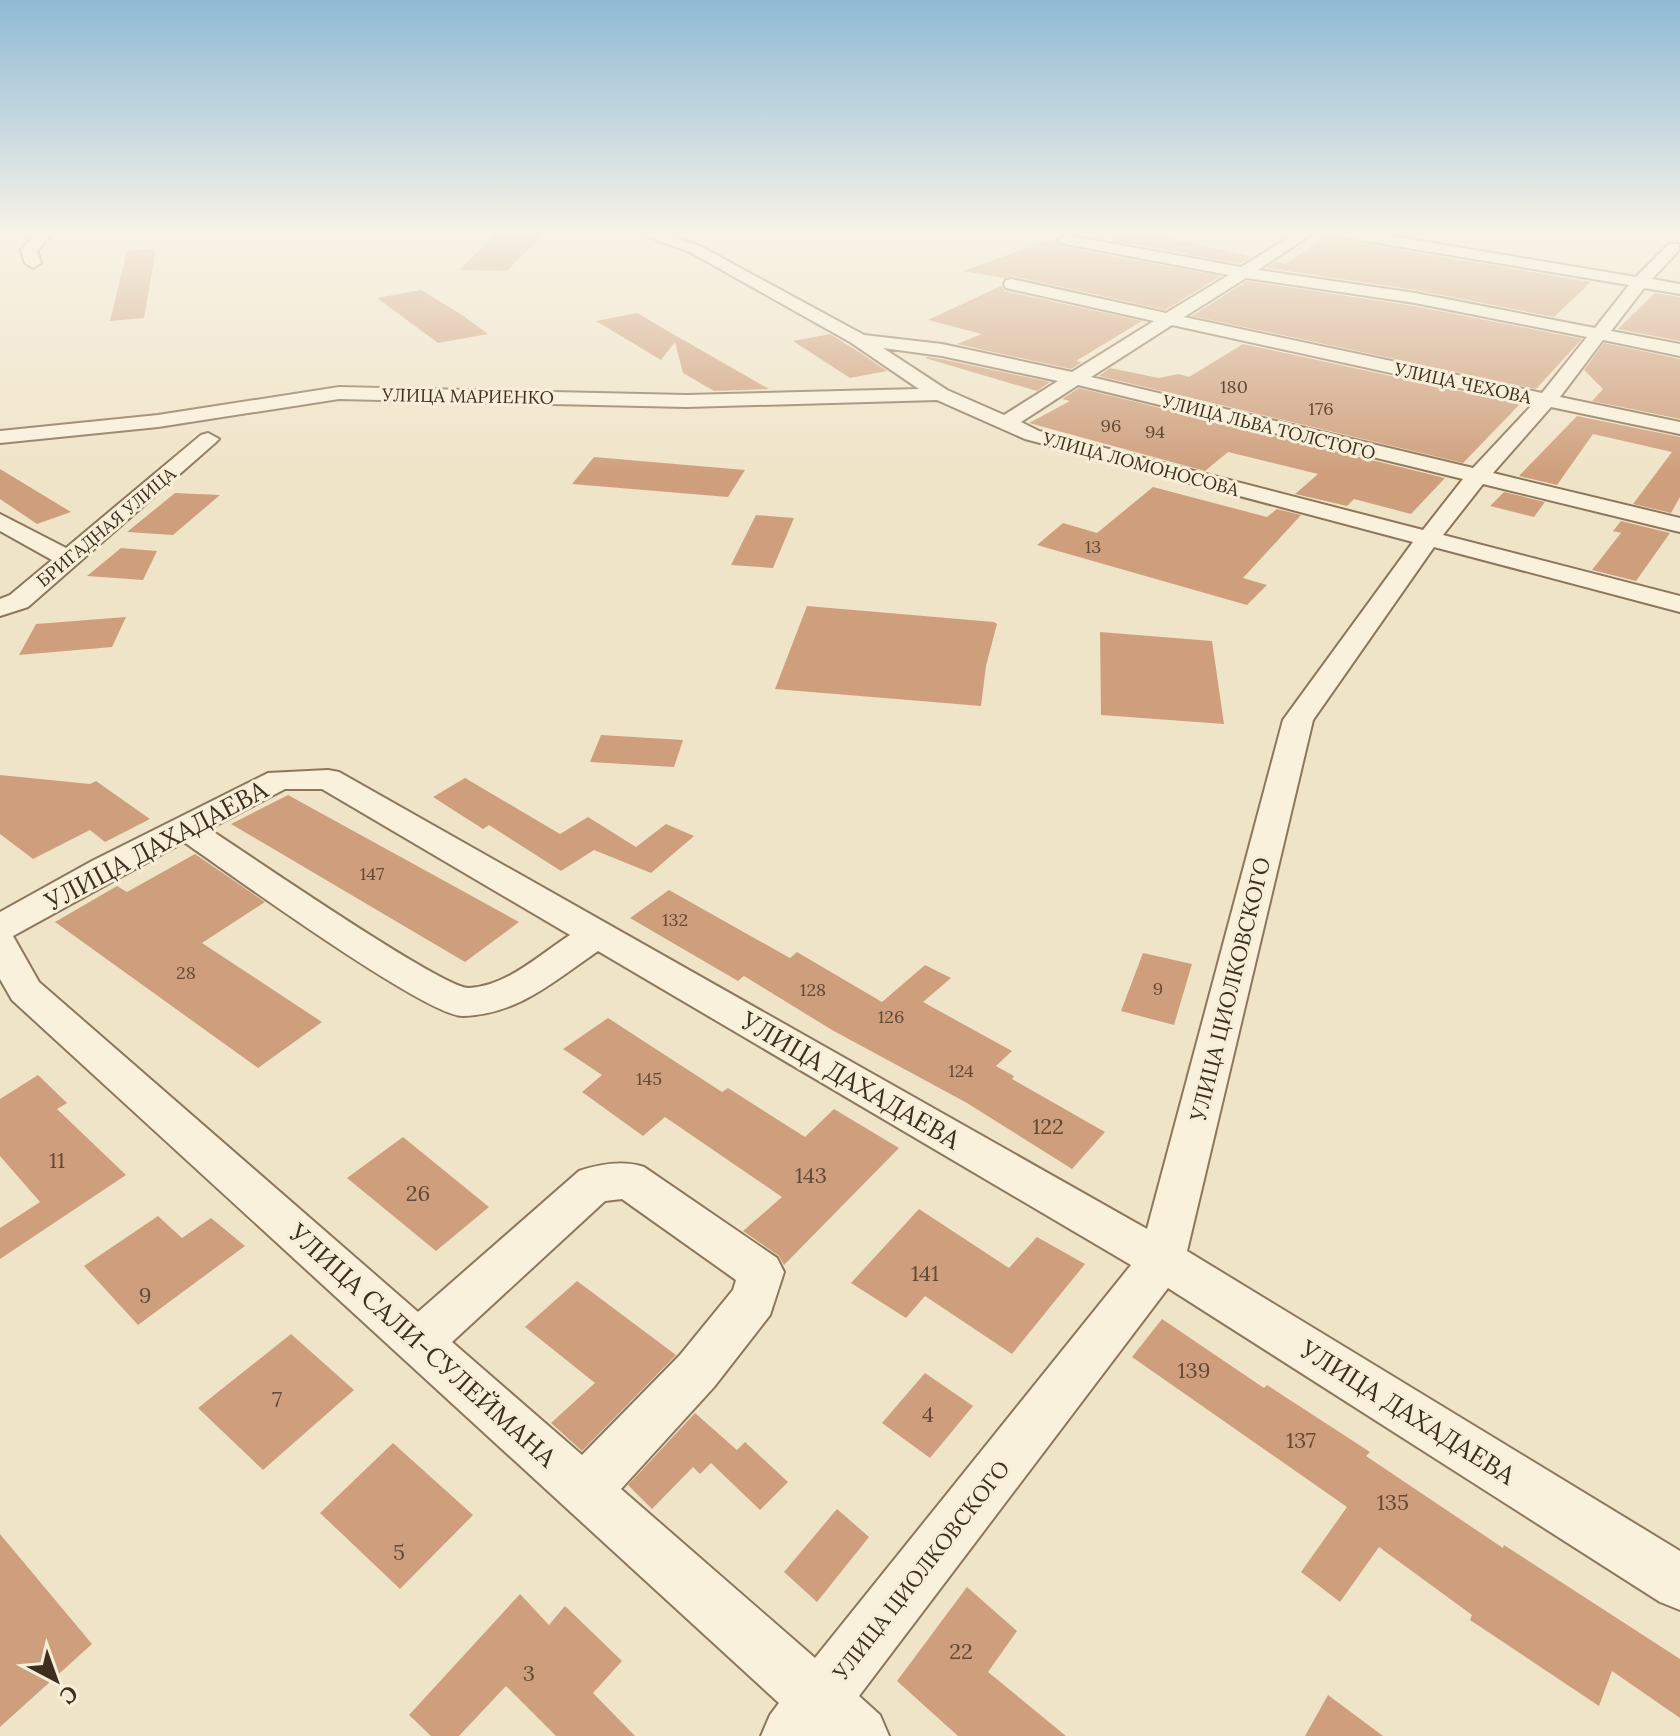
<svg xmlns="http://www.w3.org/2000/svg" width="1680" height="1736" font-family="Lora,serif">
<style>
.building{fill:#cf9f7d}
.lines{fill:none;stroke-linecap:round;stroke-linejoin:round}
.minor-casing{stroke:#8d765c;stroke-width:4}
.minor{fill:#faf1dc;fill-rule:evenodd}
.labels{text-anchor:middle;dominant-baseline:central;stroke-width:6;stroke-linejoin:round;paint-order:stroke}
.far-street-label{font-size:18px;fill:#3d2e20;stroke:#f7eed8}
.number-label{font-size:18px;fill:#624a37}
.street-label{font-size:22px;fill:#3d2e20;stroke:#f7eed8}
.near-number-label{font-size:22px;fill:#624a37}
.near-street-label{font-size:26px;fill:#3d2e20;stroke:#f7eed8}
</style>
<rect width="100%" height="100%" fill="#f0e4c8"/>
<!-- building -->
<path class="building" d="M499,231H546L507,271L459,270Z
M1125,233L1146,238L1153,235L1252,257L1240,264L1109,240Z
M1328,234L1336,239L1591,282L1554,317L1416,290L1266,268L1276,262L1286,264Z
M1052,239L1059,246L1221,276L1165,310L1013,276L1004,278L963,271Z
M156,249L144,318L110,321L127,251Z
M1247,281L1414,306L1582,339L1536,389L1192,316Z
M1001,286L1005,291L1142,321L1076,361L1082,362L1071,369L957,344L982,334L928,320Z
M421,290L462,315L488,334L438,343L377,298Z
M1655,293L1680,297V341L1618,329Z
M637,313L673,334L769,389L714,391L683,373L675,342L661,360L596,321Z
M830,334L862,354L887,371L850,378L793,341Z
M1604,343L1680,359V419L1592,401L1603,389L1584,370Z
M1243,344L1520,404L1463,463L1099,376L1110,368L1159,378L1178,374L1189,377Z
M927,357L941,359L1050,382L1037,391L925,358Z
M1079,388L1445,478L1411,514L1354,499L1347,506L1295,494L1318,474L1228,452L1205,471L1029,423L1070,401L1062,399Z
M1577,416L1680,437V497L1671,513L1633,504L1672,452L1593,434L1557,485L1519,476Z
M594,457L745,470L728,497L572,484Z
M0,469L71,512L37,524L0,499Z
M1153,487L1267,517L1277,509L1301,515L1243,578L1267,585L1247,605L1037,545L1063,523L1097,533Z
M1504,492L1545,502L1534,517L1490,506Z
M175,493L220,495L173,535L127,532Z
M756,515L794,518L773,568L731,565Z
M1621,521L1670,533L1636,581L1592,570L1621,533L1613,531Z
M121,548L157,551L143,580L87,576Z
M807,606L994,622L997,624L986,666L981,706L775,689Z
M126,617L112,647L19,655L36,624Z
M1100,632L1212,641L1224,724L1101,715Z
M601,735L683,740L674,767L590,762Z
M0,775L90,784L96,781L150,819L105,842L90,830L33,859L0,834Z
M465,778L560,834L588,817L636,847L666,824L694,836L651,873L594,850L561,871L489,825L483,829L433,797Z
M288,795L519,922L465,962L231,824Z
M195,854L265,902L202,943L322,1022L258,1068L55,922L117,886L127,892Z
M669,890L790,958L797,952L882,1002L925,965L951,978L923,1002L1012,1051L996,1066L1014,1076L1012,1079L1105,1132L1072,1169L967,1103L832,1030L744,976L738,981L630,918Z
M1143,953L1192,964L1174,1025L1121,1011Z
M608,1018L722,1092L728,1088L805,1137L834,1109L899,1148L784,1265L779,1256L743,1231L782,1197L665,1117L643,1136L582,1092L602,1075L563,1049Z
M38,1075L67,1103L57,1109L126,1175L0,1259V1228L40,1202L0,1156V1099Z
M403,1137L489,1207L436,1251L347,1178Z
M919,1209L1009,1268L1037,1237L1085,1264L1012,1354L925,1296L906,1318L851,1283Z
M158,1216L182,1238L211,1218L245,1246L138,1325L84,1266Z
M577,1281L676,1355L582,1451L551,1423L595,1383L525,1327Z
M1162,1319L1264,1388L1267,1385L1370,1452L1366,1456L1503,1548L1504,1545L1680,1659V1718L1612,1671L1599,1706L1470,1620L1472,1615L1379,1547L1340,1602L1301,1572L1347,1507L1132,1357Z
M291,1334L354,1390L263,1470L198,1408Z
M925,1373L973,1406L930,1458L882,1423Z
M695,1413L737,1450L745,1442L788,1482L760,1510L711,1463L700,1474L693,1467L652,1509L628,1485Z
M393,1443L473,1515L400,1589L320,1513Z
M837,1509L869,1537L817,1602L784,1572Z
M0,1534L92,1644L0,1727Z
M967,1587L1017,1631L988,1672L1066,1736H958L897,1681Z
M520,1594L549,1625L565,1606L622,1661L593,1693L635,1736H556L506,1686L459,1736H431L409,1715Z
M1328,1695L1383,1736H1305Z"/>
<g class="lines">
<!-- minor casing -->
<g class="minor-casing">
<path id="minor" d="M38,231H54L37,251L41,263L33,268L25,263L21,250Z
M632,231H654L700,246L864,335L942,344L1072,372L1154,321L1006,288L1004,284L1006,280L1012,279L1166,313L1229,275L1060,243L1057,240L1065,235L1241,267L1299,231H1316L1258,270L1415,293L1595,328L1629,285L1336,236L1328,231H1362L1636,277L1669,244H1679V250L1652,279L1680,284V294L1644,288L1611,331L1680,344V356L1603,340L1560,397L1680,422V434L1551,407L1493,473L1680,518V532L1483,484L1443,535L1680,596V612L1434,547L1313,720L1187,1251L1680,1551V1610L1660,1602L1168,1288L859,1696L880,1715L889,1736H761L770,1715L779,1703L12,1000L0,979V912L92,861L268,773L328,770L339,772L1147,1229L1283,720L1413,542L1025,439L937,400L687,407L339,399L158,427L0,443V431L158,415L339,387L687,395L919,389L850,342L690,252ZM1246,278L1415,303L1587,337L1542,393L1184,317ZM1172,325L1533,404L1473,468L1091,377ZM883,348L942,356L1058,381L1004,415L947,390ZM1078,385L1463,479L1423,530L1039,431L1021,422ZM285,789H322L570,935C539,955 507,986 469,988C443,989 245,852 209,829ZM184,842C226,871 427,1017 463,1016C519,1014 554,981 598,951L1131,1265L815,1658L621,1489L714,1387L770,1315L784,1272L777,1258L644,1167C623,1160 600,1164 579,1171L418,1312L39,982L13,936ZM622,1199L736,1280L733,1290L680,1355L582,1455L452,1342L605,1201Z
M208,433L219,439L215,443L28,607L0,616V599L10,595L52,560L0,531V514L66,548L201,435Z"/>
</g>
<!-- minor -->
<use href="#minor" class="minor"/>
</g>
<!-- sky -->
<linearGradient id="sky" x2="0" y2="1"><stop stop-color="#8fbad6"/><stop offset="0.49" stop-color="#f8f3e6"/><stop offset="1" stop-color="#f8f3e6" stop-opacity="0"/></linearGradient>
<rect width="1680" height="474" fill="url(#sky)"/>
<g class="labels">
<!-- far-street labels -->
<g class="far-street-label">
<text transform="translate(1463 383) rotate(12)">УЛИЦА ЧЕХОВА</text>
<text transform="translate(468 396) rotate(1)">УЛИЦА МАРИЕНКО</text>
<text transform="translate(1269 427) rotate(14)">УЛИЦА ЛЬВА ТОЛСТОГО</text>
<text transform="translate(1141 464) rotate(15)">УЛИЦА ЛОМОНОСОВА</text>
<text transform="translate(106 527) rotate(-40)">БРИГАДНАЯ УЛИЦА</text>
</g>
<!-- number labels -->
<g class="number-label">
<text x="1234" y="386">180</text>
<text x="1321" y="408">176</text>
<text x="1111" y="425">96</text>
<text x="1155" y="431">94</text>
<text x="1093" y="546">13</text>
<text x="372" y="873">147</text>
<text x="675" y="919">132</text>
<text x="186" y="972">28</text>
<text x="1158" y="988">9</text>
<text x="813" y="989">128</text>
<text x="891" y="1016">126</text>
<text x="961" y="1070">124</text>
<text x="649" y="1078">145</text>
</g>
<!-- street labels -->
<g class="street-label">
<text transform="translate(1230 989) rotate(-76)">УЛИЦА ЦИОЛКОВСКОГО</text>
<text transform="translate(921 1570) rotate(-52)">УЛИЦА ЦИОЛКОВСКОГО</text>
</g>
<!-- near-number labels -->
<g class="near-number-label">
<text x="1048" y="1126">122</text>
<text x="57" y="1160">11</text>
<text x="811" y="1175">143</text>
<text x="418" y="1193">26</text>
<text x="925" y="1273">141</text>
<text x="145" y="1295">9</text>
<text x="1194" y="1370">139</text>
<text x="277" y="1399">7</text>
<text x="928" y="1414">4</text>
<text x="1301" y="1440">137</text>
<text x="1393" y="1502">135</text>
<text x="399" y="1552">5</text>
<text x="961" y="1651">22</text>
<text x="529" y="1673">3</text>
</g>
<!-- near-street labels -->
<g class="near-street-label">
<text transform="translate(156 845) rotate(-28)">УЛИЦА ДАХАДАЕВА</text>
<text transform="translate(851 1080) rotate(30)">УЛИЦА ДАХАДАЕВА</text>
<text transform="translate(423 1345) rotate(42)">УЛИЦА САЛИ-СУЛЕЙМАНА</text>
<text transform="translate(1408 1412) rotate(32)">УЛИЦА ДАХАДАЕВА</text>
</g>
</g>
<!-- north arrow -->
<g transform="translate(56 1680) rotate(139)" stroke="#f7eed8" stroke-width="6" paint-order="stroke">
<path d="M0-6L14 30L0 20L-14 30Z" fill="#3d2e20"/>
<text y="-12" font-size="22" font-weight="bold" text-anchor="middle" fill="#3d2e20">С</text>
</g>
</svg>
